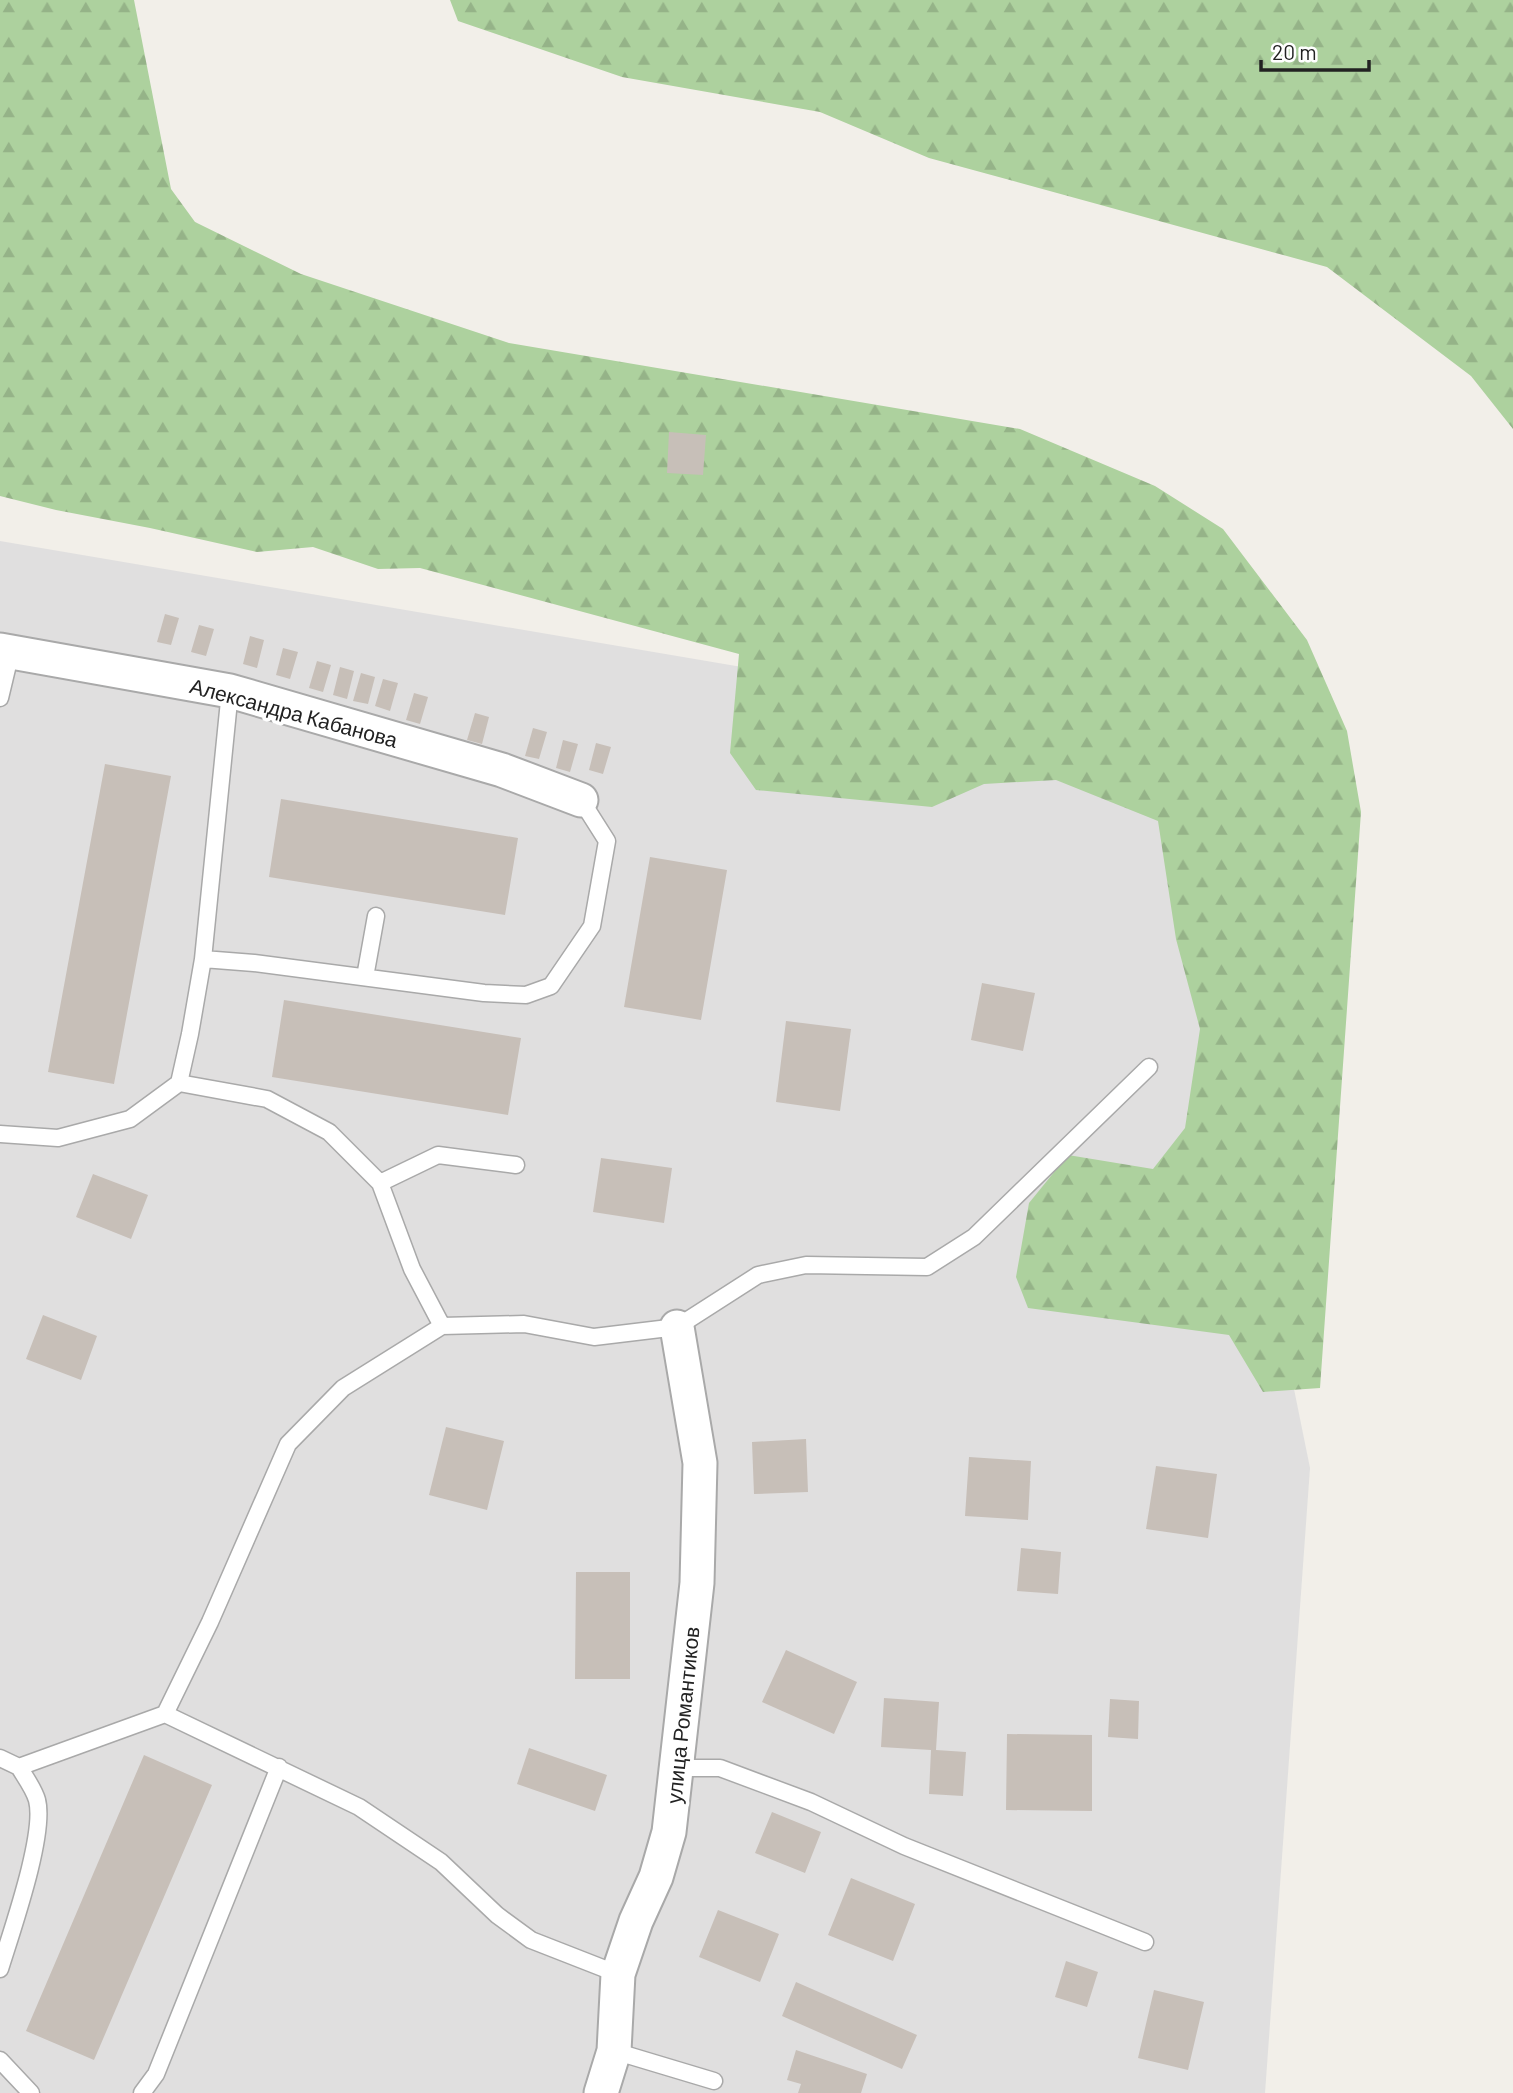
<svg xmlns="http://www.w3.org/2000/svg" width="1513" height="2093" font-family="Barlow,sans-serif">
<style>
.residential{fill:#e0dfdf}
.forest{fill:url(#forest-firs)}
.building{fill:#c7bfb8}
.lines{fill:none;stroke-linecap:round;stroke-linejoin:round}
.service-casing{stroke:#a9a9a9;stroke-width:19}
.minor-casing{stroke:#a9a9a9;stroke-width:37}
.service{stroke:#fff;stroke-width:16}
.minor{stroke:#fff;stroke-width:33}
.labels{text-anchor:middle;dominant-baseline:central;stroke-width:7;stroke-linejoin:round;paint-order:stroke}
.street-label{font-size:21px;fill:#222;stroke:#fff}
</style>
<defs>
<pattern id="forest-firs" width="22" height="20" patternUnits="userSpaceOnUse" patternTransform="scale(1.75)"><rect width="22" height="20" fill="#add19e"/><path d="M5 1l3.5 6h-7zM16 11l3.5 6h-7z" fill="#95b388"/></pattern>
</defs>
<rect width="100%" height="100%" fill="#f2efe9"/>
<!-- residential -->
<path class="residential" d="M0,541L765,671L1177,812L1310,1468L1265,2093H0Z"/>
<!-- forest -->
<path class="forest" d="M0,0H134L171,189L195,222L301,274L509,343L1020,429L1155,486L1223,529L1307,640L1347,731L1361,812L1320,1388L1263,1392L1229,1335L1028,1308L1016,1277L1029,1203L1068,1155L1153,1169L1185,1128L1200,1029L1176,939L1158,821L1056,780L984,784L932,807L756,790L730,753L739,654L420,568L378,569L313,547L257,552L150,528L56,510L0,496Z
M450,0H1513V429L1471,376L1327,267L929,158L820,112L622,77L458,21Z"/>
<!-- building -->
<path class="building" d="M669,432L706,435L703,475L667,473Z
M165,614L179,618L171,645L157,642Z
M199,625L214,629L206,656L191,652Z
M250,636L264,640L257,668L243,664Z
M283,648L298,652L290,679L276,675Z
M317,661L331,665L323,692L309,688Z
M340,667L354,671L347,699L333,695Z
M361,673L375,677L368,704L353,701Z
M383,679L398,683L390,711L375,706Z
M414,693L428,697L420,724L406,720Z
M475,713L489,717L482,744L467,740Z
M533,728L547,732L539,759L525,756Z
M563,740L578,744L570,772L556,768Z
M596,743L611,747L603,774L589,770Z
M105,764L171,776L114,1084L48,1072Z
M281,799L518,838L505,915L269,877Z
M650,857L727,870L701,1020L624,1007Z
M982,983L1035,993L1023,1051L971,1040Z
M284,1000L521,1038L508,1115L272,1077Z
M786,1021L851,1029L840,1111L776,1102Z
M601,1158L672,1168L664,1223L593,1212Z
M93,1174L148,1195L131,1239L76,1217Z
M43,1315L97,1336L81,1380L26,1359Z
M446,1427L504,1441L487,1510L429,1495Z
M806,1439L808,1492L754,1494L752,1442Z
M969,1457L1031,1461L1028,1520L965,1516Z
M1156,1466L1217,1474L1208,1538L1146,1529Z
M1021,1548L1061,1552L1058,1594L1017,1591Z
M576,1572H630V1679H575Z
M786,1650L857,1682L834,1734L762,1702Z
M884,1698L939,1702L936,1750L966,1752L963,1796L929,1794L931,1750L881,1747Z
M1110,1699L1139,1701L1138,1739L1108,1737Z
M1007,1734L1092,1735V1811L1006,1810Z
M529,1748L607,1775L595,1811L517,1784Z
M144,1755L212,1785L94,2060L26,2031Z
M772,1812L821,1832L805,1873L755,1853Z
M851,1878L915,1904L893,1961L828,1935Z
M718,1910L779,1934L760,1982L699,1957Z
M1066,1961L1098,1972L1087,2007L1055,1997Z
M796,1982L917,2035L902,2069L782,2016Z
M1154,1990L1204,2002L1188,2070L1138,2058Z
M796,2050L867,2074L861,2093H798L801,2084L787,2080Z"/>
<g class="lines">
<!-- service casing -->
<g class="service-casing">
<path id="service" d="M0,698L11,652
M203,959L230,691
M365,977L376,916
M179,1083L267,1099L329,1132L380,1183L412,1269L442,1326L343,1388L288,1444L210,1622L165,1714L359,1807L441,1862L497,1915L531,1940L618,1974
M0,1134L58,1138L130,1119L179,1083L190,1034L203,959L254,963L484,993L526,995L551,986L592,926L607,841L581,800
M380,1183L438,1155L516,1165
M442,1326L524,1324L594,1337L677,1327L758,1275L806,1265L927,1267L974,1237L1149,1067
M0,1758L19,1767
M675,1768H720L811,1802L904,1846L1145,1942
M0,1969C11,1933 46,1834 37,1800C34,1789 25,1777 19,1767L165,1714
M614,2051L714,2081
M0,2060L31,2093
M142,2093L156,2074L279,1767"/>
</g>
<!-- minor casing -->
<g class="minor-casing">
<path id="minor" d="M0,650L230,691L502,770L581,800
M601,2093L614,2051L618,1974L636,1921L656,1877L669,1832L697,1583L700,1463L677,1327"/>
</g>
<!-- service -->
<use href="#service" class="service"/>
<!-- minor -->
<use href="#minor" class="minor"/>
</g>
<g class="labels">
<!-- street labels -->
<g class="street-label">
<text transform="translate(294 712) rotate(15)">Александра Кабанова</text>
<text transform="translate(682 1715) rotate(-84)">улица Романтиков</text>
</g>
</g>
<!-- scale -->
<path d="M1261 60v10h108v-10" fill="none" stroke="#222222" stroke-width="3.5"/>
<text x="1272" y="60" font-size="21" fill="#222222" stroke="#ffffff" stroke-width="5" paint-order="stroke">20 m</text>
</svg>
